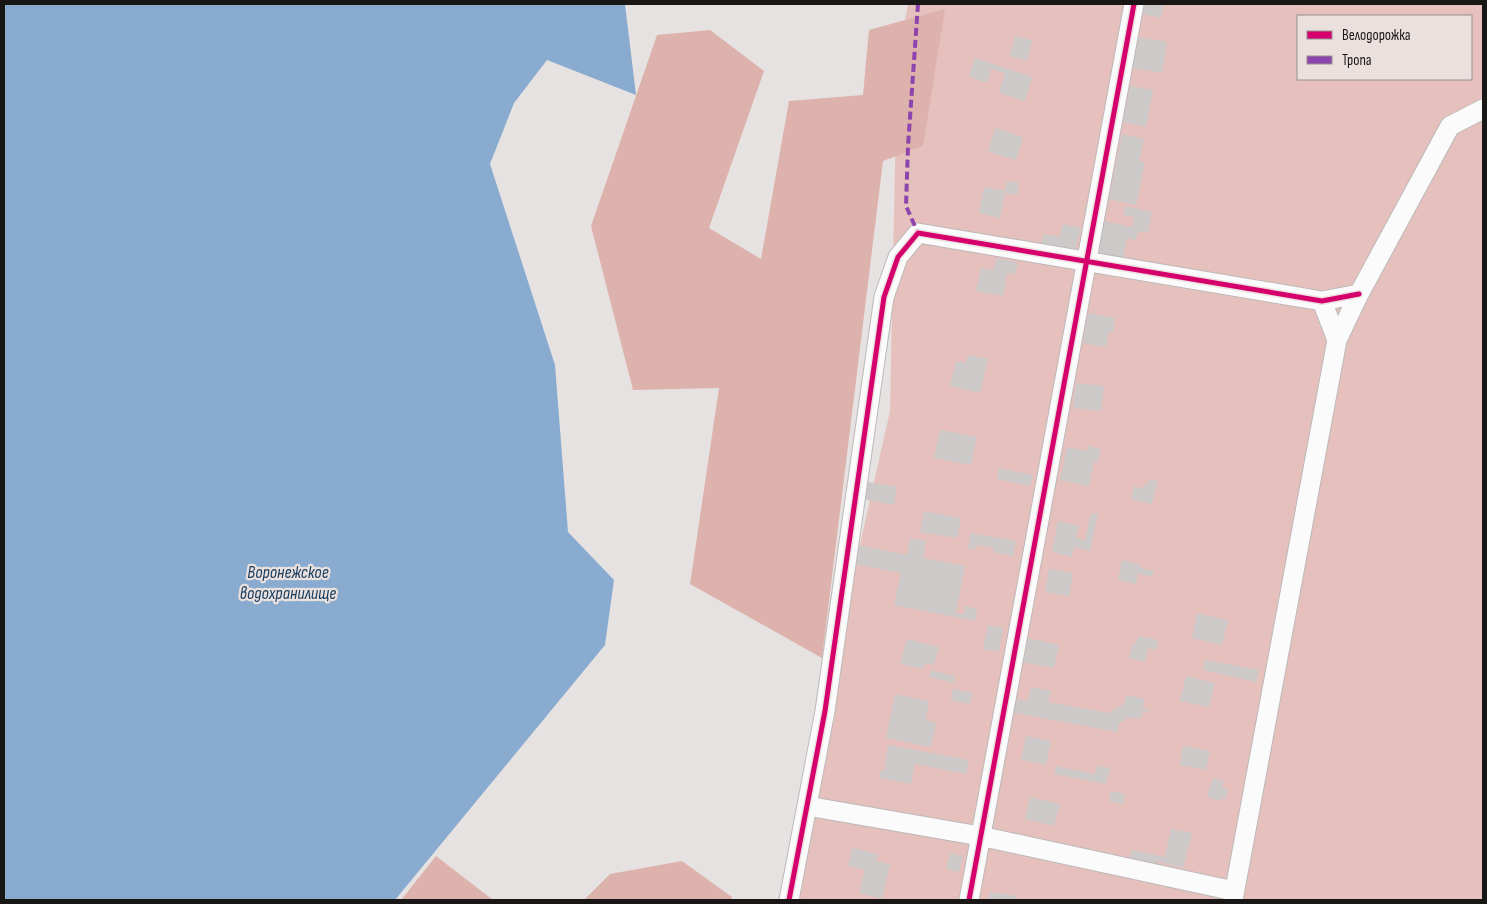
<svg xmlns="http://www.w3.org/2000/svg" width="1487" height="904" font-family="'Sofia Sans Condensed',sans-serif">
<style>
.green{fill:#e5c0bc;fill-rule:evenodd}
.forest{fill:#ddb2ac}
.water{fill:#89abcf}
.building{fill:#ccc9c8}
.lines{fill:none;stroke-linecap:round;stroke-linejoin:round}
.street-casing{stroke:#bdb9b9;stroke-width:21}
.street{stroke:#fbfbfb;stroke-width:19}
.quiet{stroke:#8e44ad;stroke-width:4;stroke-dasharray:8 4;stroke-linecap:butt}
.cycleway-casing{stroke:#eae1df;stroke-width:8}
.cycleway{stroke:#d6006c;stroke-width:5}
.labels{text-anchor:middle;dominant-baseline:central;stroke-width:4.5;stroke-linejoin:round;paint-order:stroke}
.water-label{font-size:18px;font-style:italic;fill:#163c5f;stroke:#eae1df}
</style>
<rect width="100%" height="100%" fill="#e7e2e2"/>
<!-- green -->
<path class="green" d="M908,4H1483V900H780L890,411L897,66ZM1298,16H1471V79H1298Z"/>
<!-- forest -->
<path class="forest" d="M945,9L923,146L883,161L822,658L690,584L719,388L633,390L591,226L657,35L710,30L764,71L709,228L761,259L789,101L863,95L869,30Z
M436,856L493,900H401Z
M682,861L732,897L731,900H584L610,874Z"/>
<!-- water -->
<path class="water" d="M4,4H625L636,95L547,60L514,103L490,164L555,365L568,532L614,580L605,645L395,900H4Z"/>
<!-- building -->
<path class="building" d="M1140,4H1164L1161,18L1138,13Z
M1015,36L1032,40L1027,61L1010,56Z
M1137,37L1167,42L1162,73L1132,68Z
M975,58L1032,77L1025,101L999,93L1005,73L991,69L987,83L969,77Z
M1130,86L1153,90L1146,127L1123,122Z
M995,128L1023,137L1016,160L988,152Z
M1122,134L1144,139L1139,161L1145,162L1136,205L1109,199Z
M1007,181L1019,183L1017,195L1005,193L1000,218L979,213L984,187L1005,191Z
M1125,206L1152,212L1148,233L1138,231L1136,240L1127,238L1123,260L1097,255L1104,221L1132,227L1134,217L1123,215Z
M1063,224L1081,228L1075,251L1041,244L1044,234L1060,237Z
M996,258L1018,263L1015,274L1007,273L1003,296L976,291L981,268L994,270Z
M1088,313L1115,318L1113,332H1109L1106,347L1083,343Z
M968,355L988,359L980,393L950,386L956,361L966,363Z
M1076,383L1104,386L1101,411L1073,408Z
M940,430L977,437L971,465L934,458Z
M1088,446L1101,449L1098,462L1094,461L1089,486L1060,480L1067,447L1087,451Z
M999,468L1033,475L1030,486L997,479Z
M1150,479L1158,481L1152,504L1131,499L1134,486L1143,489L1145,483L1148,484Z
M862,481L897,487L894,505L859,498Z
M924,511L961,518L957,538L920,532Z
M1091,513L1098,514L1090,551L1074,547L1072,557L1052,552L1058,521L1079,526L1076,538L1085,540Z
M971,533L1016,541L1013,556L993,552L994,548L976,545L975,549L968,548Z
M910,538L926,541L923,558L965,566L956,613L964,614L965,606L977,609L975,621L894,605L901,573L849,563L853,544L907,555Z
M1122,560L1141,565V568L1154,571L1152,577L1138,573L1136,584L1118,580Z
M1049,569L1073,573L1069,596L1045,592Z
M1197,613L1228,620L1222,645L1192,638Z
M988,625L1003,628L999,652L983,649Z
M1138,636L1158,640L1156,650L1148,648L1145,662L1129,658L1132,644L1136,645Z
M1027,638L1059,645L1054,668L1022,662Z
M907,639L939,647L934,665L925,663L923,669L900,664Z
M1205,660L1259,670L1256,682L1203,670Z
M931,670L955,676L954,683L929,677Z
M1186,676L1215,683L1209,707L1180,701Z
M1031,687L1051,691L1048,702L1108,713L1124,704L1126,695L1145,699L1143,708L1148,709V712L1143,711L1142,718H1128L1119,723L1117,732L1010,712L1012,698L1028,701Z
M953,689L973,693L970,704L951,700Z
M895,694L929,701L926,720L936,723L931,747L886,738Z
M1026,736L1051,741L1046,765L1021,760Z
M888,745L969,760L966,774L915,764L911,784L879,778L881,770L884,771Z
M1183,746L1210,751L1206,770L1180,765Z
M1056,766L1095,774L1096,766L1110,768L1106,784L1054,774Z
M1213,778L1224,781L1222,787L1228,790L1225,800L1221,798L1220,801L1207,797Z
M1111,791L1125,794L1123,804L1109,801Z
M1030,797L1060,804L1054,826L1025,819Z
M1171,829L1192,833L1183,868L1157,861L1155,871L1128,864L1132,850L1165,857Z
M852,848L878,854L876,861L890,864L882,899L859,893L865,870L848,866Z
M950,853L963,856L959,872L946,869Z
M990,892L1016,896L1015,900H988Z"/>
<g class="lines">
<!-- street casing -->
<g class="street-casing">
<path id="street" d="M1322,301L1337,340
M807,806L980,836L1234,891
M789,900L825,711L884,297L898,257L918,233L1322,301L1359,294
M969,900L1134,4
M1233,900L1337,340L1359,294L1450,126L1483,109"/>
</g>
<!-- street -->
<use href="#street" class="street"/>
<!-- quiet -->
<path class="quiet" d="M918,4L908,146L906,206L918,233"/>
<!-- cycleway casing -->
<g class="cycleway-casing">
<path id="cycleway" d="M789,900L825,711L884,297L898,257L918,233L1322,301L1359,294
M969,900L1134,4"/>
</g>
<!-- cycleway -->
<use href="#cycleway" class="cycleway"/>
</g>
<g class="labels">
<!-- water labels -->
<g class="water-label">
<text x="288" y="572">Воронежское<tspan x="288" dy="21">водохранилище</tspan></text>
</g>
</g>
<!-- border -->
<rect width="1487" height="904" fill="none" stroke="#191616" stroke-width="10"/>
<!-- legend -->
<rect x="1297" y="15" width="175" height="65" fill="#eae1df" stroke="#96908f"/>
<rect x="1307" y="31" width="25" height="8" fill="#d6006c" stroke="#96908f"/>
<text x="1342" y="40" font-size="15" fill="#191616">Велодорожка</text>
<rect x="1307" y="56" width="25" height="8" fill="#8e44ad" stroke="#96908f"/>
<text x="1342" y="65" font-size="15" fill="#191616">Тропа</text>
</svg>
